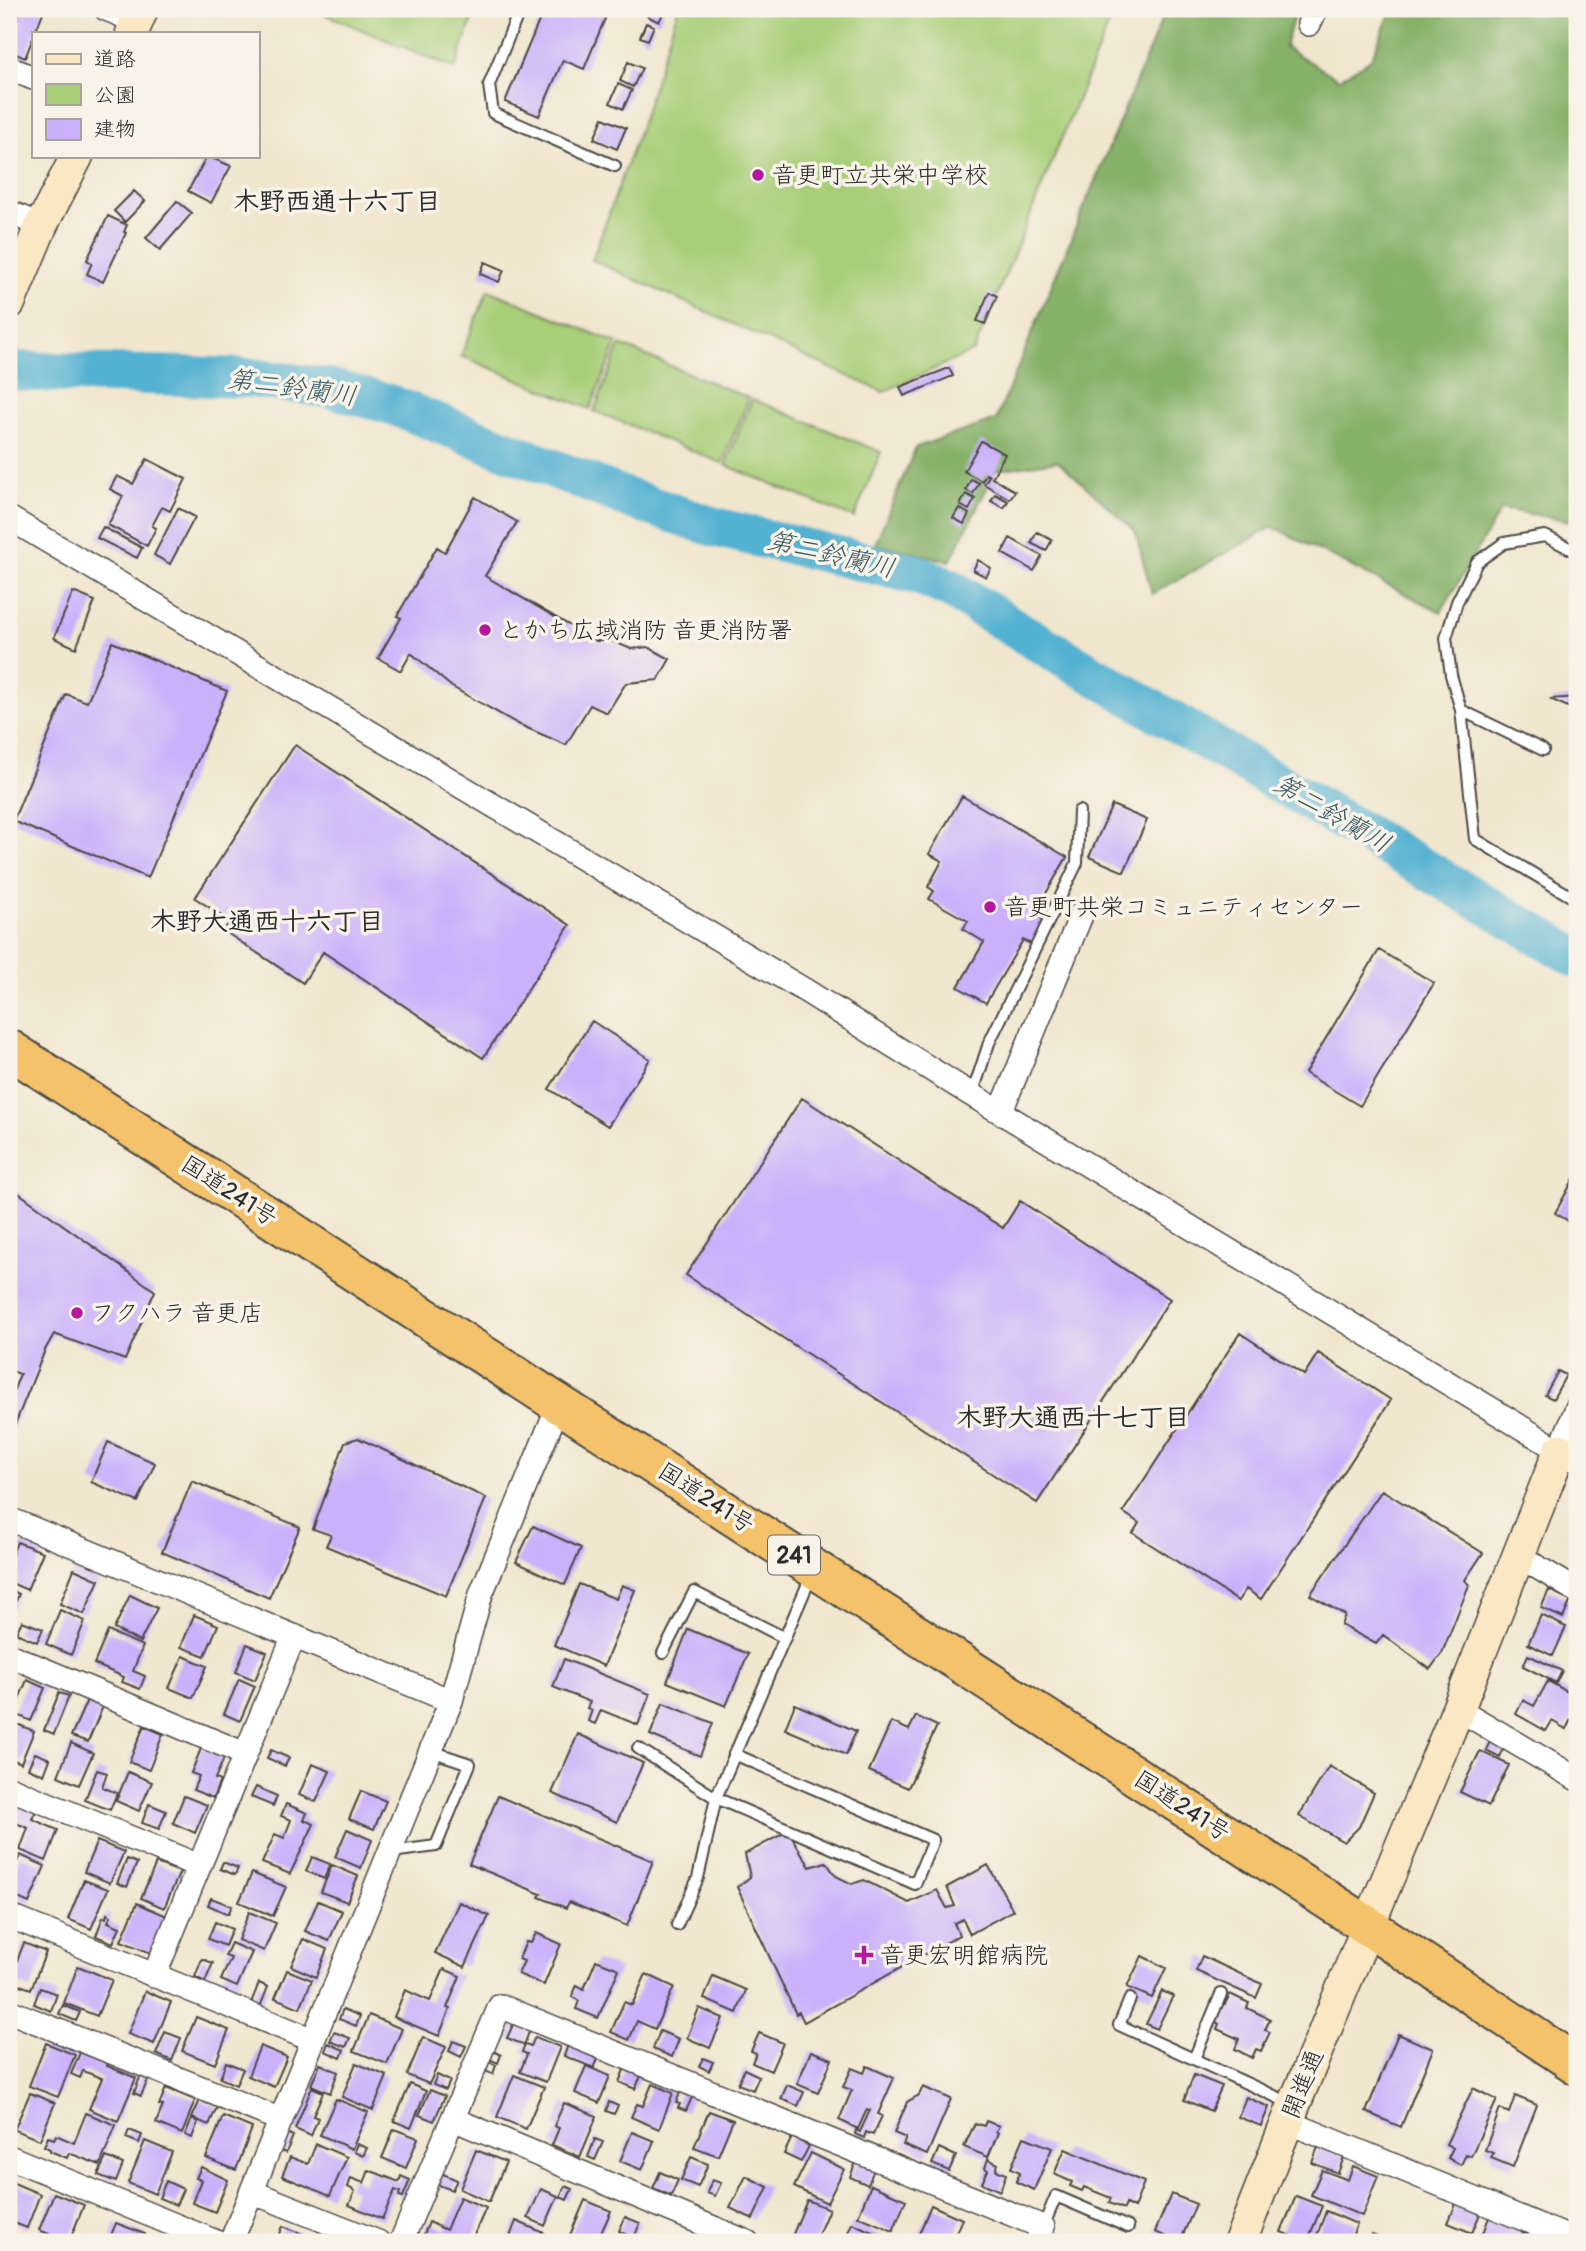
<svg xmlns="http://www.w3.org/2000/svg" width="1586" height="2251" font-family="Pangolin,'Klee One',sans-serif">
<style>
.green{fill:#a8ce78;stroke:#6a7c52;stroke-width:2}
.forest{fill:#86b168;stroke:#586e4a;stroke-width:2}
.lines{fill:none;stroke-linecap:round;stroke-linejoin:round}
.river{stroke:#52b1d1;stroke-width:40}
.building{fill:#cbb0fb}
.lane-casing{stroke:#494743;stroke-width:14}
.street-casing{stroke:#494743;stroke-width:26}
.secondary-casing{stroke:#494743;stroke-width:35}
.highway-casing{stroke:#494743;stroke-width:42}
.lane{stroke:#fff;stroke-width:10}
.street{stroke:#fff;stroke-width:23}
.secondary{stroke:#fae7c3;stroke-width:32}
.highway{stroke:#f3c26a;stroke-width:38}
.poi-dot{fill:#b5179e;stroke:#f7f3e8;stroke-width:2.5}
.labels{text-anchor:middle;dominant-baseline:central;stroke-width:7;stroke-linejoin:round;paint-order:stroke}
.shield{fill:#f7f3e8;stroke:#686764;stroke-width:2}
.shield-label{font-size:23px;font-weight:bold;fill:#2b2b2b}
.poi-label{font-size:24px;fill:#2b2b2b;stroke:#f7f3e8;text-anchor:start}
.street-label{font-size:24px;fill:#2b2b2b;stroke:#f7f3e8}
.neighbourhood-label{font-size:26px;font-weight:bold;fill:#2b2b2b;stroke:#f7f3e8}
.water-label{font-size:26px;font-style:italic;fill:#395a65;stroke:#f7f3e8}
</style>
<rect width="100%" height="100%" fill="#f7f3e8"/>
<filter id="ink" filterUnits="userSpaceOnUse"><feTurbulence type="fractalNoise" baseFrequency=".0143" numOctaves="2"/><feDisplacementMap in="SourceGraphic" scale="14" xChannelSelector="R" yChannelSelector="G"/><feConvolveMatrix kernelMatrix="1 2 1 2 8 2 1 2 1" color-interpolation-filters="sRGB"/></filter>
<filter id="wash" filterUnits="userSpaceOnUse"><feTurbulence type="fractalNoise" baseFrequency=".00686" numOctaves="4" result="noise"/><feDisplacementMap in="SourceGraphic" scale="28" xChannelSelector="R" yChannelSelector="G"/><feGaussianBlur stdDeviation="1.57" result="paint"/><feColorMatrix in="noise" values="0 0 0 0 0 0 0 0 0 0 0 0 0 0 0 0 0 1.4 0 .05"/><feComposite in="paint" operator="in"/></filter>
<g filter="url(#wash)">
<rect width="100%" height="100%" fill="#f1e6ce"/>
<!-- green -->
<path class="green" d="M313,9H476L455,69Z
M678,9H1115L974,351L883,392L592,260L640,128Z
M488,290L617,343L590,409L461,356Z
M620,345L749,398L722,463L594,411Z
M752,399L881,452L854,518L725,465Z"/>
<!-- forest -->
<path class="forest" d="M1166,9H1296L1285,47L1339,79L1371,59L1392,9H1577V522L1501,509L1441,612L1273,527L1152,594L1135,531L1058,461L996,470L950,561L875,544L916,447L996,420Z"/>
<g class="lines">
<!-- river -->
<path class="river" d="M9,371L251,378L329,388L392,405L630,499L714,527L919,575L953,590L1014,628L1577,958"/>
</g>
<g id="blocks">
<!-- building -->
<path class="building" d="M21,9L44,10L25,58L9,51V39Z
M544,9H609L584,69L563,60L539,116L505,102Z
M650,9H665L659,22L647,16Z
M646,23L654,26L648,40L640,37Z
M628,62L642,68L633,87L620,81Z
M618,84L632,90L623,109L610,103Z
M603,118L626,128L617,149L594,139Z
M207,156L231,166L211,203L188,191Z
M134,191L145,201L125,222L114,211Z
M177,201L192,213L160,250L146,238Z
M108,216L127,225L124,232L126,233L103,282L87,274L92,263L87,260Z
M485,262L504,270L499,282L480,274Z
M989,292L997,296L985,324L977,321Z
M949,368L953,376L904,396L900,387Z
M981,441L1005,454L992,478L1015,491L1010,499L984,484L989,476L986,474L982,481L964,471Z
M147,459L186,479L170,511L162,507L152,526L156,528L147,546L108,525L123,496L110,489L117,476L133,484Z
M971,479L979,483L973,494L966,490Z
M966,494L975,499L969,510L960,505Z
M995,494L1008,501L1004,508L991,501Z
M475,497L517,522L485,576L596,641H612L631,649L648,647L670,659L658,680L626,683L607,713L590,705L566,745L518,724L452,687L411,653L401,671L378,658L401,618L397,616L437,547L445,552Z
M178,508L195,517L170,564L154,555Z
M959,508L969,514L964,524L953,518Z
M103,527L142,548L137,558L97,538Z
M1037,532L1052,540L1046,551L1031,543Z
M1010,538L1042,556L1034,571L1002,553Z
M978,560L991,568L986,577L973,570Z
M73,592L95,601L76,648L54,638Z
M112,642L227,691L148,878L13,821L66,694L87,702Z
M1577,697V711L1550,699Z
M295,745L570,925L483,1058L323,952L303,983L224,931L230,921L195,898Z
M962,796L1067,857L1034,914L1045,920L1031,944L1023,940L986,1003L958,987L984,942L963,929L968,921L929,899L934,891L928,887L942,861L929,854Z
M1112,805L1147,820L1124,872L1089,857Z
M1379,950L1434,983L1360,1106L1305,1073Z
M592,1021L650,1059L608,1126L549,1089Z
M802,1098L1003,1228L1020,1201L1170,1299L1037,1503L686,1275Z
M1577,1173V1226L1555,1213Z
M9,1186L155,1291L125,1360L54,1334L45,1350L9,1439V1402L20,1374L9,1370Z
M1240,1333L1304,1375L1318,1353L1391,1400L1261,1599L1246,1589L1238,1601L1133,1533L1139,1523L1123,1512Z
M1558,1371L1566,1375L1553,1399L1545,1395Z
M358,1438L486,1498L446,1596L326,1546L331,1535L313,1529L345,1442Z
M108,1442L155,1463L138,1502L91,1482Z
M192,1481L300,1527L269,1598L162,1552Z
M1382,1490L1483,1553L1465,1580L1469,1585L1442,1653L1430,1669L1383,1635L1376,1644L1341,1625L1345,1615L1310,1595Z
M533,1526L581,1548L565,1585L516,1562Z
M17,1542L43,1552L27,1590L9,1582V1561Z
M74,1569L99,1580L84,1614L60,1604Z
M579,1584L616,1599L622,1585L635,1590L604,1666L554,1645Z
M9,1589L19,1594L9,1617Z
M1549,1590L1571,1600L1563,1618L1541,1608Z
M130,1595L157,1608L140,1642L114,1629Z
M60,1610L85,1621L71,1655L46,1644Z
M194,1615L218,1625L205,1656L181,1647Z
M1541,1615L1566,1627L1553,1656L1528,1644Z
M22,1621L43,1629L37,1642L16,1633Z
M688,1629L748,1654L726,1706L667,1682Z
M108,1631L143,1646L133,1671L145,1676L140,1689L122,1682L124,1677L94,1664Z
M247,1644L267,1652L255,1680L236,1672Z
M1528,1655L1562,1671L1556,1683L1523,1666Z
M183,1656L207,1666L193,1698L169,1688Z
M564,1659L650,1694L638,1725L601,1710L595,1724L588,1721L592,1710L587,1708L590,1702L553,1687Z
M239,1679L255,1686L240,1721L224,1714Z
M27,1680L45,1688L31,1721L13,1713Z
M1548,1681L1577,1697V1708L1566,1729L1552,1721L1546,1731L1516,1714L1523,1700L1534,1706Z
M59,1693L69,1696L54,1734L44,1730Z
M87,1700L103,1706L88,1742L71,1736Z
M663,1703L713,1723L700,1756L650,1735Z
M795,1704L856,1731L846,1755L785,1729Z
M916,1716L937,1726L908,1788L869,1771L891,1722L909,1730Z
M12,1722L34,1731L21,1763L9,1758V1729Z
M144,1726L163,1734L149,1770L129,1762Z
M578,1734L643,1763L617,1822L552,1793Z
M1492,1737L1506,1744L1500,1757L1486,1750Z
M71,1743L93,1753L79,1785L58,1776Z
M202,1746L225,1756L215,1779L220,1781L213,1798L193,1790L199,1776L191,1773Z
M271,1750L289,1758L285,1766L267,1758Z
M1480,1751L1509,1765L1489,1806L1460,1792Z
M35,1753L50,1759L44,1775L28,1768Z
M312,1764L330,1771L316,1802L299,1795Z
M1329,1766L1374,1793L1359,1827L1344,1842L1299,1816Z
M97,1770L107,1773L102,1787L117,1793L110,1810L85,1800Z
M128,1772L152,1782L139,1811L116,1801Z
M256,1787L277,1796L273,1806L251,1797Z
M361,1791L386,1801L374,1829L349,1819Z
M184,1796L207,1805L195,1833L173,1823Z
M498,1796L653,1861L627,1926L569,1902L566,1908L539,1897L541,1894L469,1864Z
M9,1797L37,1808L32,1819L58,1830L46,1861L20,1850L28,1828L9,1820Z
M149,1804L166,1811L159,1829L142,1823Z
M286,1804L307,1813L304,1820L314,1824L290,1874L262,1863L275,1834L284,1838L291,1820L281,1816Z
M347,1829L372,1840L361,1868L335,1857Z
M788,1831L810,1867L826,1862L836,1876L852,1884L864,1880L909,1903L937,1890L947,1908L955,1906L947,1887L988,1865L1013,1910L970,1934L963,1919L954,1923L959,1935L804,2022L799,2012L796,2014L737,1887L750,1877L745,1854Z
M97,1841L124,1852L110,1883L84,1872Z
M20,1855L45,1866L29,1903L9,1894V1883Z
M312,1857L330,1864L324,1879L306,1871Z
M127,1859L137,1863L127,1887L117,1883Z
M223,1862L238,1868L235,1875L220,1869Z
M156,1863L180,1872L164,1908L141,1898Z
M332,1865L358,1876L347,1902L321,1892Z
M252,1873L286,1887L273,1916L239,1902Z
M84,1880L108,1889L91,1929L68,1919Z
M211,1898L232,1906L228,1914L208,1905Z
M318,1901L342,1911L329,1941L305,1931Z
M459,1902L489,1916L465,1967L435,1953Z
M137,1903L167,1916L151,1953L121,1941Z
M249,1912L276,1923L264,1951L238,1940Z
M107,1914L111,1916L108,1922L120,1927L113,1943L96,1936L103,1917L106,1918Z
M215,1922L232,1929L225,1946L208,1939Z
M536,1933L561,1944L544,1985L518,1974L524,1961L519,1959L526,1942L531,1943Z
M303,1939L327,1949L316,1977L291,1966Z
M24,1943L46,1952L31,1989L9,1981Z
M231,1943L252,1952L237,1987L221,1980L231,1958L225,1956Z
M1142,1956L1166,1968L1152,1998L1127,1987Z
M1202,1956L1262,1984L1256,1998L1196,1971Z
M202,1959L213,1963L205,1982L195,1977Z
M596,1960L619,1969L598,2018L576,2009L579,2001L572,1997L577,1985L584,1989Z
M78,1966L112,1980L97,2016L64,2003Z
M444,1969L460,1976L447,2008L450,2009L439,2036L394,2017L405,1990L430,2001Z
M287,1970L312,1980L300,2008L275,1998Z
M646,1974L674,1987L655,2029L637,2021L629,2040L611,2032L624,2002L632,2005Z
M713,1976L746,1990L737,2013L704,1999Z
M259,1983L268,1987L260,2007L251,2003Z
M40,1988L57,1994L51,2011L34,2004Z
M145,1991L171,2002L154,2044L128,2034Z
M1162,1991L1173,1996L1157,2029L1146,2024Z
M1230,1994L1249,2003L1247,2008L1270,2019L1265,2030L1270,2032L1261,2051L1256,2049L1252,2058L1235,2049L1239,2039L1217,2029L1219,2024L1213,2020L1221,2003L1225,2004Z
M63,2005L80,2012L76,2021L59,2014Z
M699,2008L723,2018L710,2048L687,2038Z
M343,2009L360,2016L356,2026L339,2019Z
M369,2015L402,2029L387,2064L354,2051Z
M196,2017L229,2030L215,2064L182,2051Z
M515,2020L531,2027L524,2045L507,2038Z
M660,2031L679,2039L672,2057L653,2049Z
M165,2032L181,2038L172,2061L156,2054Z
M334,2032L350,2038L346,2047L330,2041Z
M759,2033L783,2043L771,2071L752,2063L756,2053L751,2051Z
M1398,2034L1433,2049L1401,2127L1366,2112Z
M423,2037L446,2047L429,2084L407,2075Z
M535,2037L560,2047L546,2082L520,2072L527,2054L522,2052L525,2044L531,2046Z
M453,2041L466,2046L461,2057L449,2051Z
M569,2042L600,2055L594,2068L564,2056Z
M46,2043L75,2055L58,2097L29,2086Z
M328,2043L344,2050L341,2058L325,2051Z
M260,2046L287,2057L274,2087L248,2076Z
M81,2050L109,2061L107,2066L136,2078L118,2121L89,2109L102,2078L83,2071L80,2078L71,2074Z
M493,2051L501,2055L498,2063L489,2059Z
M811,2051L832,2059L818,2093L797,2084Z
M703,2058L713,2062L709,2071L699,2066Z
M226,2062L243,2069L236,2085L220,2078Z
M489,2062L496,2065L493,2074L485,2071Z
M356,2063L387,2076L373,2110L342,2097Z
M320,2064L338,2072L330,2093L311,2085Z
M626,2065L643,2072L635,2089L619,2082Z
M586,2066L610,2076L599,2103L575,2093Z
M867,2066L894,2078L878,2114L882,2116L873,2135L866,2132L864,2138L855,2134L856,2130L860,2132L870,2110L867,2109L858,2129L839,2120L852,2090L843,2087L852,2068L864,2073Z
M744,2069L759,2076L753,2090L738,2084Z
M141,2075L149,2078L141,2096L134,2093Z
M437,2075L450,2081L446,2090L433,2085Z
M514,2075L544,2087L526,2129L497,2117Z
M1194,2075L1222,2086L1211,2111L1184,2100Z
M410,2084L426,2091L411,2128L394,2121Z
M652,2084L673,2093L659,2129L631,2117L637,2104L643,2106Z
M787,2085L804,2092L798,2106L781,2099Z
M312,2087L323,2092L313,2116L318,2118L311,2136L295,2129Z
M923,2087L951,2099L927,2155L903,2145L906,2138L894,2133L907,2102L919,2095Z
M166,2088L195,2100L182,2134L156,2123L163,2106L159,2105Z
M1473,2088L1497,2100L1471,2156L1466,2154L1461,2165L1448,2158L1453,2148L1446,2144Z
M430,2090L445,2096L434,2121L419,2115Z
M681,2090L693,2095L686,2111L678,2108L680,2104L676,2103Z
M30,2093L55,2103L40,2140L14,2130Z
M1515,2096L1537,2105L1513,2167L1491,2158L1493,2153L1485,2150L1500,2109L1509,2113Z
M1246,2097L1269,2107L1261,2126L1238,2117Z
M336,2099L368,2112L352,2149L320,2135Z
M200,2100L217,2107L209,2125L192,2118Z
M609,2102L618,2106L614,2114L606,2111Z
M564,2103L597,2116L580,2157L552,2145L559,2128L554,2126Z
M709,2111L733,2120L718,2156L694,2147Z
M86,2113L116,2125L100,2165L69,2153L67,2158L50,2151V2149L44,2146L48,2137L54,2139L56,2135L74,2143Z
M223,2116L252,2128L236,2170L206,2158Z
M192,2119L198,2122L192,2138L185,2135Z
M986,2121L999,2126L996,2131L998,2133L988,2157L964,2147L975,2123L984,2126Z
M394,2129L418,2138L406,2168L382,2158Z
M129,2130L142,2135L139,2143L126,2138Z
M284,2132L293,2136L286,2153L277,2150Z
M632,2132L654,2141L642,2170L620,2161Z
M792,2137L809,2146L801,2162L784,2154Z
M1024,2137L1052,2148L1034,2190L1016,2182L1020,2172L1011,2168Z
M595,2139L603,2142L595,2160L588,2157Z
M145,2141L172,2152L155,2194L128,2183Z
M316,2144L347,2157L330,2196L282,2176L290,2157L308,2164Z
M357,2144L367,2148L363,2156L354,2152Z
M1318,2147L1344,2157L1338,2173L1312,2163Z
M939,2148L956,2156L949,2171L932,2164Z
M1065,2149L1144,2182L1134,2208L1126,2204L1124,2209L1109,2203L1111,2198L1084,2187L1082,2191L1070,2186L1072,2182L1054,2174Z
M476,2150L506,2162L489,2202L460,2189Z
M811,2153L844,2169L827,2203L794,2187Z
M106,2157L123,2164L116,2182L98,2175Z
M691,2157L708,2164L698,2187L681,2180Z
M988,2159L998,2164L996,2170L1006,2174L1000,2191L982,2183L988,2170L985,2168Z
M856,2162L874,2169L868,2185L850,2177Z
M1353,2166L1378,2176L1362,2216L1311,2195L1322,2170L1348,2180Z
M201,2167L228,2180L215,2212L192,2203L201,2180L196,2178Z
M369,2170L399,2182L401,2176L410,2180L403,2197L399,2196L400,2192L395,2190L382,2219L349,2205L355,2191L348,2187L351,2178L364,2183Z
M660,2172L678,2180L671,2196L653,2188Z
M441,2173L457,2180L452,2190L436,2184Z
M746,2176L768,2187L753,2219L730,2208Z
M712,2180L721,2183L715,2196L707,2193Z
M9,2181L40,2194L27,2228L9,2221Z
M166,2181L183,2189L176,2205L159,2198Z
M871,2185L906,2200L893,2231L858,2216Z
M565,2186L572,2189L567,2200L560,2197Z
M541,2189L558,2196L545,2226L528,2218Z
M54,2193L84,2205L69,2242L39,2230Z
M1171,2194L1196,2204L1180,2242L1155,2232Z
M1460,2194L1484,2204L1472,2233L1448,2223Z
M1296,2196L1322,2206L1307,2242L1281,2232Z
M460,2197L486,2208L471,2242H430L422,2239L429,2222L446,2230Z
M585,2200L611,2211L597,2242H586L570,2235Z
M807,2200L829,2209L815,2242H799L791,2239Z
M931,2205L962,2219L952,2242L916,2241Z
M1326,2211L1357,2224L1350,2242H1326L1316,2238Z
M1491,2212L1526,2226L1519,2242H1473L1474,2239L1480,2241Z
M625,2217L640,2223L634,2238L619,2231Z
M516,2221L544,2233L540,2242H508Z
M116,2223L145,2234L142,2242H118L110,2238Z
M852,2223L888,2239L887,2242H844Z
M283,2226L308,2236L306,2242H277Z
M320,2229L351,2242H315Z
M1372,2235L1390,2242H1369Z"/>
</g>
</g>
<g filter="url(#ink)">
<use href="#blocks" fill-opacity="0" stroke="#494743" stroke-width="2"/>
<g class="lines">
<!-- lane casing -->
<g class="lane-casing">
<path id="lane" d="M520,9L489,85L493,113L615,166
M1461,710L1451,675L1446,638L1457,602L1477,562L1504,543L1545,536L1577,552
M1543,750L1461,710L1475,839L1577,900
M972,1095L989,1043L1077,863L1079,811
M663,1653L694,1592L785,1638
M638,1748L716,1798L698,1878L677,1925
M734,1754L933,1840L915,1884L716,1798L812,1574
M391,1852L436,1846L470,1764L431,1751
M1130,1999L1119,2025L1292,2104
M1194,2059L1221,1994
M1043,2227L1056,2196L1128,2227"/>
</g>
<!-- street casing -->
<g class="street-casing">
<path id="street" d="M106,9L136,21
M1309,24L1316,9
M9,68L33,78
M9,212L41,226
M9,518L806,991L972,1095L1577,1461
M1001,1111L1082,913
M1560,1450L1577,1408
M9,1519L451,1701
M1517,1555L1577,1591
M9,1655L245,1754
M1458,1709L1577,1779
M9,1788L199,1866
M9,1916L313,2040
M154,1976L294,1636
M9,2011L281,2120
M453,2119L747,2242
M1288,2122L1577,2241
M9,2157L216,2242
M252,2192L378,2242
M231,2242L451,1701L481,1594L559,1404
M401,2242L500,2006L1043,2227L1037,2242"/>
</g>
<!-- secondary casing -->
<g class="secondary-casing">
<path id="secondary" d="M132,33L142,9
M9,303L41,226L77,156
M1240,2242L1294,2105L1458,1709L1560,1450"/>
</g>
<!-- highway casing -->
<g class="highway-casing">
<path id="highway" d="M9,1049L1368,1926L1577,2065"/>
</g>
<!-- lane -->
<use href="#lane" class="lane"/>
<!-- street -->
<use href="#street" class="street"/>
<!-- secondary -->
<use href="#secondary" class="secondary"/>
<!-- highway -->
<use href="#highway" class="highway"/>
</g>
</g>
<!-- markers -->
<g class="poi-dot">
<circle cx="758" cy="175" r="7"/>
<circle cx="485" cy="630" r="7"/>
<circle cx="990" cy="907" r="7"/>
<circle cx="77" cy="1313" r="7"/>
<path d="M860.5 1944.5h7v7h7v7h-7v7h-7v-7h-7v-7h7z"/>
</g>
<g class="labels">
<!-- shield labels -->
<rect class="shield" x="768" y="1535.5" width="52" height="39" rx="5"/>
<g class="shield-label">
<text x="794" y="1555">241</text>
</g>
<!-- poi labels -->
<g class="poi-label">
<text x="772" y="175">音更町立共栄中学校</text>
<text x="499" y="630">とかち広域消防 音更消防署</text>
<text x="1004" y="907">音更町共栄コミュニティセンター</text>
<text x="91" y="1313">フクハラ 音更店</text>
<text x="880" y="1955">音更宏明館病院</text>
</g>
<!-- street labels -->
<g class="street-label">
<text transform="translate(229 1191) rotate(33)">国道241号</text>
<text transform="translate(706 1498) rotate(33)">国道241号</text>
<text transform="translate(1182 1806) rotate(33)">国道241号</text>
<text transform="translate(1303 2084) rotate(-68)">開進通</text>
</g>
<!-- neighbourhood labels -->
<g class="neighbourhood-label">
<text x="337" y="202">木野西通十六丁目</text>
<text x="267" y="922">木野大通西十六丁目</text>
<text x="1073" y="1418">木野大通西十七丁目</text>
</g>
<!-- water labels -->
<g class="water-label">
<text transform="translate(292 388) rotate(8)">第二鈴蘭川</text>
<text transform="translate(831 555) rotate(13)">第二鈴蘭川</text>
<text transform="translate(1332 814) rotate(30)">第二鈴蘭川</text>
</g>
</g>
<!-- margin -->
<rect width="1586" height="2251" fill="none" stroke="#f7f3e8" stroke-width="35"/>
<!-- legend -->
<rect x="32" y="32" width="228" height="126" fill="#f7f3e8" stroke="#a5a39c" stroke-width="2"/>
<rect x="46" y="54" width="35" height="10" fill="#fae7c3" stroke="#a5a39c" stroke-width="2"/>
<text x="94" y="66" font-size="21" fill="#2b2b2b">道路</text>
<rect x="46" y="84" width="35" height="21" fill="#a8ce78" stroke="#a5a39c" stroke-width="2"/>
<text x="94" y="102" font-size="21" fill="#2b2b2b">公園</text>
<rect x="46" y="119" width="35" height="21" fill="#cbb0fb" stroke="#a5a39c" stroke-width="2"/>
<text x="94" y="136" font-size="21" fill="#2b2b2b">建物</text>
</svg>
